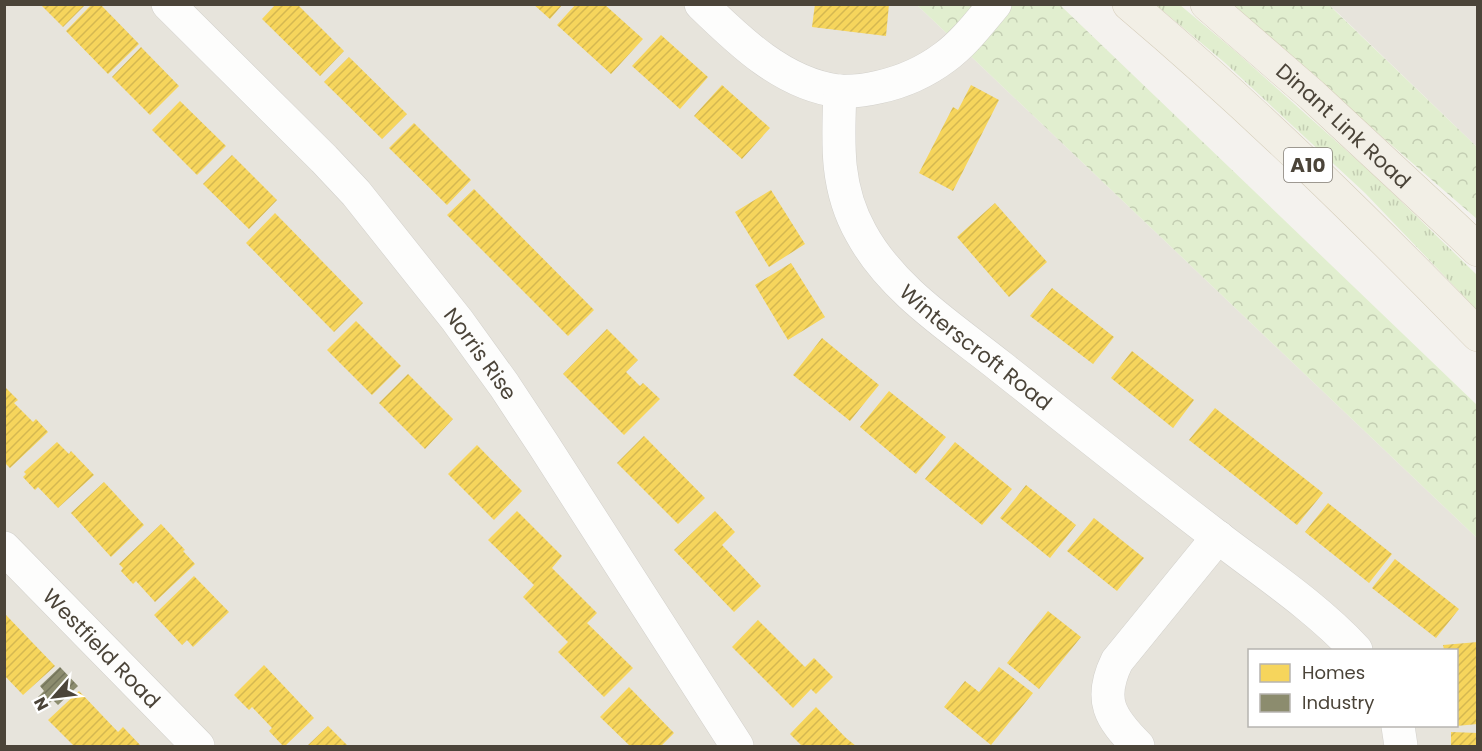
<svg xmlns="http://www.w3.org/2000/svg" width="1482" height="751" font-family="Poppins,sans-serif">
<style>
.residential{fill:#e7e4dc;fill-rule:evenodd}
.grass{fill:url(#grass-tufts)}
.forest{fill:url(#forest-crowns)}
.homes{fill:url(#homes-hatch)}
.industry{fill:url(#industry-hatch)}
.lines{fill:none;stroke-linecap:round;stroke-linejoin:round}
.minor-casing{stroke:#d2d0cb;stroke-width:34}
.primary-casing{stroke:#d6cebb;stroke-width:34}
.minor{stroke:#fdfdfc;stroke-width:33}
.primary{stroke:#f2efe6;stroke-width:33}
.labels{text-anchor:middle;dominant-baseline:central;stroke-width:6;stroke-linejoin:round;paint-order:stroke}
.shield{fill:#fff;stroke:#817c74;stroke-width:1.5}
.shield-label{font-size:20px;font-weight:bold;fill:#4b4439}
.street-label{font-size:21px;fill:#4b4439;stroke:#fff}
</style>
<defs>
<pattern id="grass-tufts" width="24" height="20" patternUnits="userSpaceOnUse" patternTransform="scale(1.5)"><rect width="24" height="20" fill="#e1eecf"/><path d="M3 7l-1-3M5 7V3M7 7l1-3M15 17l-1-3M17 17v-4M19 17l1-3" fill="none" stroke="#c3cdb2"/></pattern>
<pattern id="forest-crowns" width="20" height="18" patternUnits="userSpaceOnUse" patternTransform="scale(1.5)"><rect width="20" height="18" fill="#e1eecf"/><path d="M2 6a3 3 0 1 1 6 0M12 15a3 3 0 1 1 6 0" fill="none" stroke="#c3cdb2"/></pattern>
<pattern id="homes-hatch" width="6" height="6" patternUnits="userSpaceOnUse" patternTransform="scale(1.5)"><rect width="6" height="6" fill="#f6d55c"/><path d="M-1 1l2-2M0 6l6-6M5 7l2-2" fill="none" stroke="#d4b851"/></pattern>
<pattern id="industry-hatch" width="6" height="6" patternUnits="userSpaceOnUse" patternTransform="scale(1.5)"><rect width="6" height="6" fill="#8c8c6e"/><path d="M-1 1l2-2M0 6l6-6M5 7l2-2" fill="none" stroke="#74745b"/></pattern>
</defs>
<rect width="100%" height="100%" fill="#f4f2ee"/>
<!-- residential -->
<path class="residential" d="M4,5H917L1477,538V746H5ZM1250,650H1456V726H1250Z
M1329,5H1477V147L1338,13Z"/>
<!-- grass -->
<path class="grass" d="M1156,5H1180L1235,51L1376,177L1477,275V310L1365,193L1224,62Z"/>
<!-- forest -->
<path class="forest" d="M917,5H1060L1477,405V538Z
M1230,5H1329L1477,147V219Z"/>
<!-- homes -->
<path class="homes" d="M40,4H86L63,27Z
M92,4H100L139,44L108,74L66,31Z
M276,4H297L344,51L320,76L262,19Z
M533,4H563L550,19Z
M576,4H604L643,39L611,74L557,25Z
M815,4H889L886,36L812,27Z
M661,35L708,77L680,109L632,66Z
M141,47L179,86L150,115L112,77Z
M349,57L407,114L382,139L324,82Z
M722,85L770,128L742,159L694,116Z
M971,85L999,100L953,191L919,173L953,107L958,110Z
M180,101L226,146L197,175L152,130Z
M414,123L471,180L447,205L389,148Z
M232,155L277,200L249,229L203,184Z
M474,189L594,310L568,336L447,215Z
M771,190L805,244L769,267L735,212Z
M995,203L1047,262L1009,297L957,237Z
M275,213L363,303L334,332L246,243Z
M791,263L825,317L788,340L755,285Z
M1052,288L1114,337L1093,364L1030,316Z
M356,321L401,366L372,395L327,350Z
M607,329L638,360L626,372L640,386L643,383L660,399L624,435L563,374Z
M822,338L879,385L850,421L793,375Z
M1132,351L1194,400L1173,428L1111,378Z
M408,374L453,419L425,449L379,403Z
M6,388L18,400L14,403L33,422L36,419L48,432L10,468L4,462V389Z
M889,391L946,437L916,474L860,427Z
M1215,408L1323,493L1297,525L1189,440Z
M644,436L705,498L678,524L617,463Z
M57,442L69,454L71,451L94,475L58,508L38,487L35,490L23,477L26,474L24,472Z
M955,442L1012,489L982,525L925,479Z
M477,445L522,491L494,520L448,474Z
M104,482L144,525L111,557L71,513Z
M1026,485L1076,525L1050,558L1000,518Z
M1328,503L1392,554L1369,583L1305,532Z
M517,511L562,556L552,568L597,613L587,623L633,668L604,697L558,652L568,642L523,597L534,585L488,540Z
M715,511L735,532L722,545L761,586L734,612L674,550Z
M1094,518L1144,558L1117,591L1067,551Z
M161,524L185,550L183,551L195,564L155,602L136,581L133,584L121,571L123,568L119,564Z
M1395,559L1459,609L1436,638L1372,588Z
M194,576L229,612L193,647L187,640L182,645L154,615Z
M1048,611L1081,637L1039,689L1007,663Z
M6,615L55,666L23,695L4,675V616Z
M758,620L805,667L814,658L833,677L816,694L811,689L793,708L732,647Z
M1478,642V724L1456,726V650H1444L1443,645Z
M264,665L314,718L285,746H283L269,731L272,728L252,707L249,710L234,695Z
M999,667L1033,693L991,745L944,707L965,681L979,692Z
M629,687L674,733L661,746H630L600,717Z
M79,691L118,732L123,727L141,746H74L48,720Z
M816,707L846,738L856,746H802L790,734Z
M328,726L348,746H307Z
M1451,732L1478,733V746H1451Z"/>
<!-- industry -->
<path class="industry" d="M60,667L78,686L58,705L53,700L46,706L38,697L44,691L40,686Z"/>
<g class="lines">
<!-- minor casing -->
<g class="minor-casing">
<g id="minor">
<path id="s1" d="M168,4L324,159L356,193L457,320L504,385L543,444L737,746"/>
<path d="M701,4C739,41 783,84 838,91C851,92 866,90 879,87C902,82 925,72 945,57C964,43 979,23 995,4"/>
<path id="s2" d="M840,91C838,142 835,187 861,233C892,290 951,327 1001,367C1072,423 1143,480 1215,535C1263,572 1315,606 1356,650"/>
<path id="s3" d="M4,548L198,746"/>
<path d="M1398,726L1401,746"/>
<path d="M1138,746C1110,718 1098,700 1117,661L1218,537"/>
</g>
</g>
<!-- primary casing -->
<g class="primary-casing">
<g id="primary">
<path d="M1129,4C1252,108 1366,220 1478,335"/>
<path id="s4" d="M1207,4L1312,95L1455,228L1478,250"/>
</g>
</g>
<!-- minor -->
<use href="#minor" class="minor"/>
<!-- primary -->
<use href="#primary" class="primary"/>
</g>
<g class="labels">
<!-- shield labels -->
<rect class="shield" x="1284" y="148" width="48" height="34" rx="4.5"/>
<g class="shield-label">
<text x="1308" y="165">A10</text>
</g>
<!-- street labels -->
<g class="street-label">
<text stroke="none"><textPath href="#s4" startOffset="183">Dinant Link Road</textPath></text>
<text stroke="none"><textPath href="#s2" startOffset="309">Winterscroft Road</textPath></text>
<text stroke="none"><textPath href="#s1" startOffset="470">Norris Rise</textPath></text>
<text stroke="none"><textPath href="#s3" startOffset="140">Westfield Road</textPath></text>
</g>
</g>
<!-- border -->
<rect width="1482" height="751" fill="none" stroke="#4b4439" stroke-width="12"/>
<!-- legend -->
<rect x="1248" y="649" width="210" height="78" fill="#ffffff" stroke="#b7b4b0" stroke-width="1.5"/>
<rect x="1260" y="664" width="30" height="18" fill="#f6d55c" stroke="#b7b4b0" stroke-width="1.5"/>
<text x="1302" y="679" font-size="18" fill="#4b4439">Homes</text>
<rect x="1260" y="694" width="30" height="18" fill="#8c8c6e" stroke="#b7b4b0" stroke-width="1.5"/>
<text x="1302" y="709" font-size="18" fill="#4b4439">Industry</text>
<!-- north arrow -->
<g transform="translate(54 697) rotate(242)" stroke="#ffffff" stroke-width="4.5" paint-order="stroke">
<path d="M0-4.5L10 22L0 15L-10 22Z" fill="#4b4439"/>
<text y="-9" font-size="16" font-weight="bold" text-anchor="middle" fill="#4b4439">N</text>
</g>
</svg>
